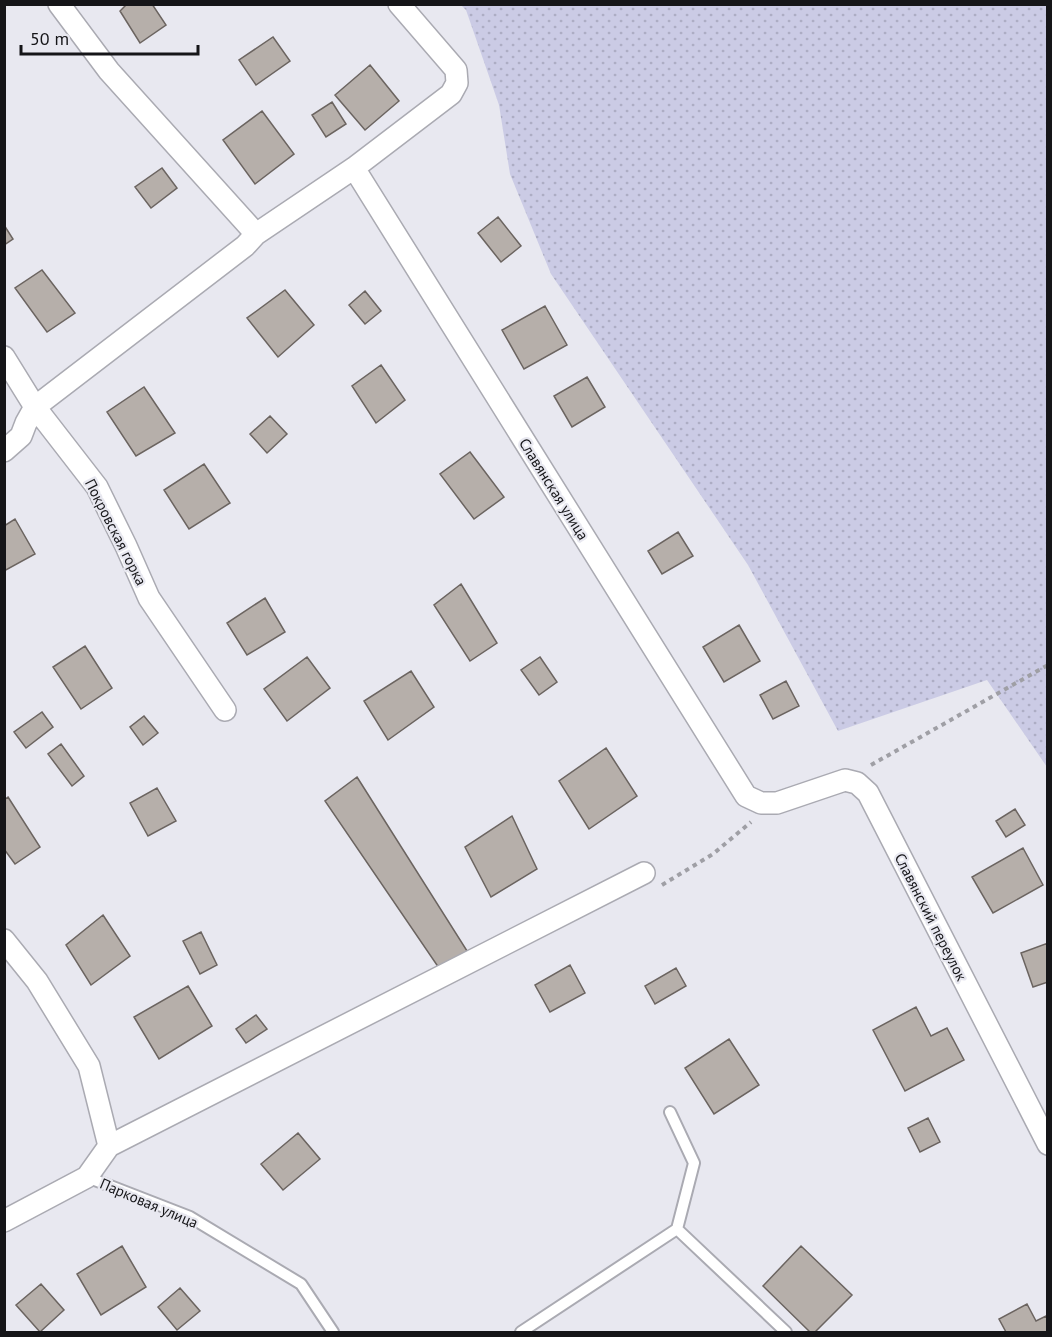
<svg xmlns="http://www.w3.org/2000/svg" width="1052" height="1337" font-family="'PT Sans',sans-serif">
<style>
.grass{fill:url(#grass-dots)}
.building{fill:#b6afaa;stroke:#6b6460;stroke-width:1.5}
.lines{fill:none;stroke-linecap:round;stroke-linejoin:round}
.lane-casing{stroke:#aaaab2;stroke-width:14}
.street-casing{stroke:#aaaab2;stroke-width:24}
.path{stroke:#9f9fa5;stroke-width:4;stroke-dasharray:4.5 4.5;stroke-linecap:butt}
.lane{stroke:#fff;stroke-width:10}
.street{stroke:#fff;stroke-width:21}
.labels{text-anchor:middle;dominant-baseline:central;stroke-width:4.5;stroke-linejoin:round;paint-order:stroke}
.street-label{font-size:15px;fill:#151518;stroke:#e8e8f0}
</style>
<defs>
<pattern id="grass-dots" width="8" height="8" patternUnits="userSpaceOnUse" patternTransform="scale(1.5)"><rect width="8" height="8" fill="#cbcbe5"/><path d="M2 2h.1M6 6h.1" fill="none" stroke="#adadc4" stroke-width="1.8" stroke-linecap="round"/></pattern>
</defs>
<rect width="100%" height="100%" fill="#e8e8f0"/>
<!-- grass -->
<path class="grass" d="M461,5H1047V767L987,680L838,731L748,565L551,274L510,174L499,105L466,10Z"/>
<!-- building -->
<path class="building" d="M127,4H152L166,25L140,43L120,11Z
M273,37L290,61L256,85L239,60Z
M370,65L399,101L365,130L335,95Z
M332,102L346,124L326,137L312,115Z
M262,111L294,154L255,184L223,140Z
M162,168L177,188L151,208L135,187Z
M498,217L521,246L501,262L478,233Z
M4,225L13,239L4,245Z
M42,270L75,313L47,332L15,288Z
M285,290L314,325L278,357L247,318Z
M365,291L381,311L365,324L349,305Z
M545,306L567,345L524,369L502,330Z
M381,365L405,400L376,423L352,386Z
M587,377L605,407L572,427L554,396Z
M144,387L175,433L136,456L107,412Z
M270,416L287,434L267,453L250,434Z
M470,452L504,497L474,519L440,474Z
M204,464L230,503L189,529L164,490Z
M15,519L35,554L4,571V526Z
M678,532L693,556L662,574L648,551Z
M461,584L497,643L470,661L434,605Z
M265,598L285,632L247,655L227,623Z
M739,625L760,661L724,682L703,647Z
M85,646L112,688L81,709L53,667Z
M307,657L330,688L287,721L264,689Z
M540,657L557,682L539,695L521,670Z
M411,671L434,707L388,740L364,701Z
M786,681L799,706L773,719L760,695Z
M42,712L53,727L26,748L14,732Z
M144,716L158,733L143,745L130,727Z
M61,744L84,776L72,786L48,754Z
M606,748L637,796L589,829L559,781Z
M357,777L469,954L441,971L325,801Z
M157,788L176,821L148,836L130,803Z
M8,797L40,847L15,864L4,849V800Z
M1015,809L1025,825L1006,837L996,821Z
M512,816L537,869L491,897L465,847Z
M1023,848L1043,885L993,913L972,877Z
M103,915L130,956L91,985L66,945Z
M201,932L217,965L200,974L183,941Z
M1048,943V982L1033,987L1021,953Z
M570,965L585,993L550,1012L535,985Z
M676,968L686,986L655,1004L645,986Z
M188,986L212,1026L159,1059L134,1017Z
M916,1007L931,1036L947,1028L964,1060L905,1091L873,1030Z
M256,1015L267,1029L246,1043L236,1029Z
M729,1039L759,1085L714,1114L685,1068Z
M928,1118L940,1142L920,1152L908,1128Z
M298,1133L320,1159L283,1190L261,1164Z
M122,1246L146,1287L101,1315L77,1274Z
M801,1246L852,1295L815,1332H810L763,1286Z
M41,1284L64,1310L40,1332L16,1305Z
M180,1288L200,1311L177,1330L158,1307Z
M1027,1304L1036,1321L1046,1316L1048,1320V1332H1006L999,1319Z"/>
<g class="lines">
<!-- lane casing -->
<g class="lane-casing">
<path id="lane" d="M87,1177L190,1217L301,1284L333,1332
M677,1229L786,1332
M521,1332L677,1229L694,1163L670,1112"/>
</g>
<!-- street casing -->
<g class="street-casing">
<path id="street" d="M59,4L109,71L256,234
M354,168L746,796L761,803H777L845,780L857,783L868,793L1048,1144
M4,357L35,407L97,487L126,546L149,598L225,710
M4,451L21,436L26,423L35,407L245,246L256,234L354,168L451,94L457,83L456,70L399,4
M4,940L37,981L89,1066L109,1146L87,1177L4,1221
M109,1146L644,873"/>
</g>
<!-- path -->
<path class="path" d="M871,765L1048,665
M662,885L713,854L751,822"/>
<!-- lane -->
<use href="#lane" class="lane"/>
<!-- street -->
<use href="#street" class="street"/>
</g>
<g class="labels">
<!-- street labels -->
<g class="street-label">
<text transform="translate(554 489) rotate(58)">Славянская улица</text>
<text transform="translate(116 532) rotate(63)">Покровская горка</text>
<text transform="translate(931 917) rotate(63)">Славянский переулок</text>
<text transform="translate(149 1203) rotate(23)">Парковая улица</text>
</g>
</g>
<!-- border -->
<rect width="1052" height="1337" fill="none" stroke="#151518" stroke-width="12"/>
<!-- scale -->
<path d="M21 45v9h177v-9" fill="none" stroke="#151518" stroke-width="3"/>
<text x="30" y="45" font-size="18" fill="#151518" stroke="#e8e8f0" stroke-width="4.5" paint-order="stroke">50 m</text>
</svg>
